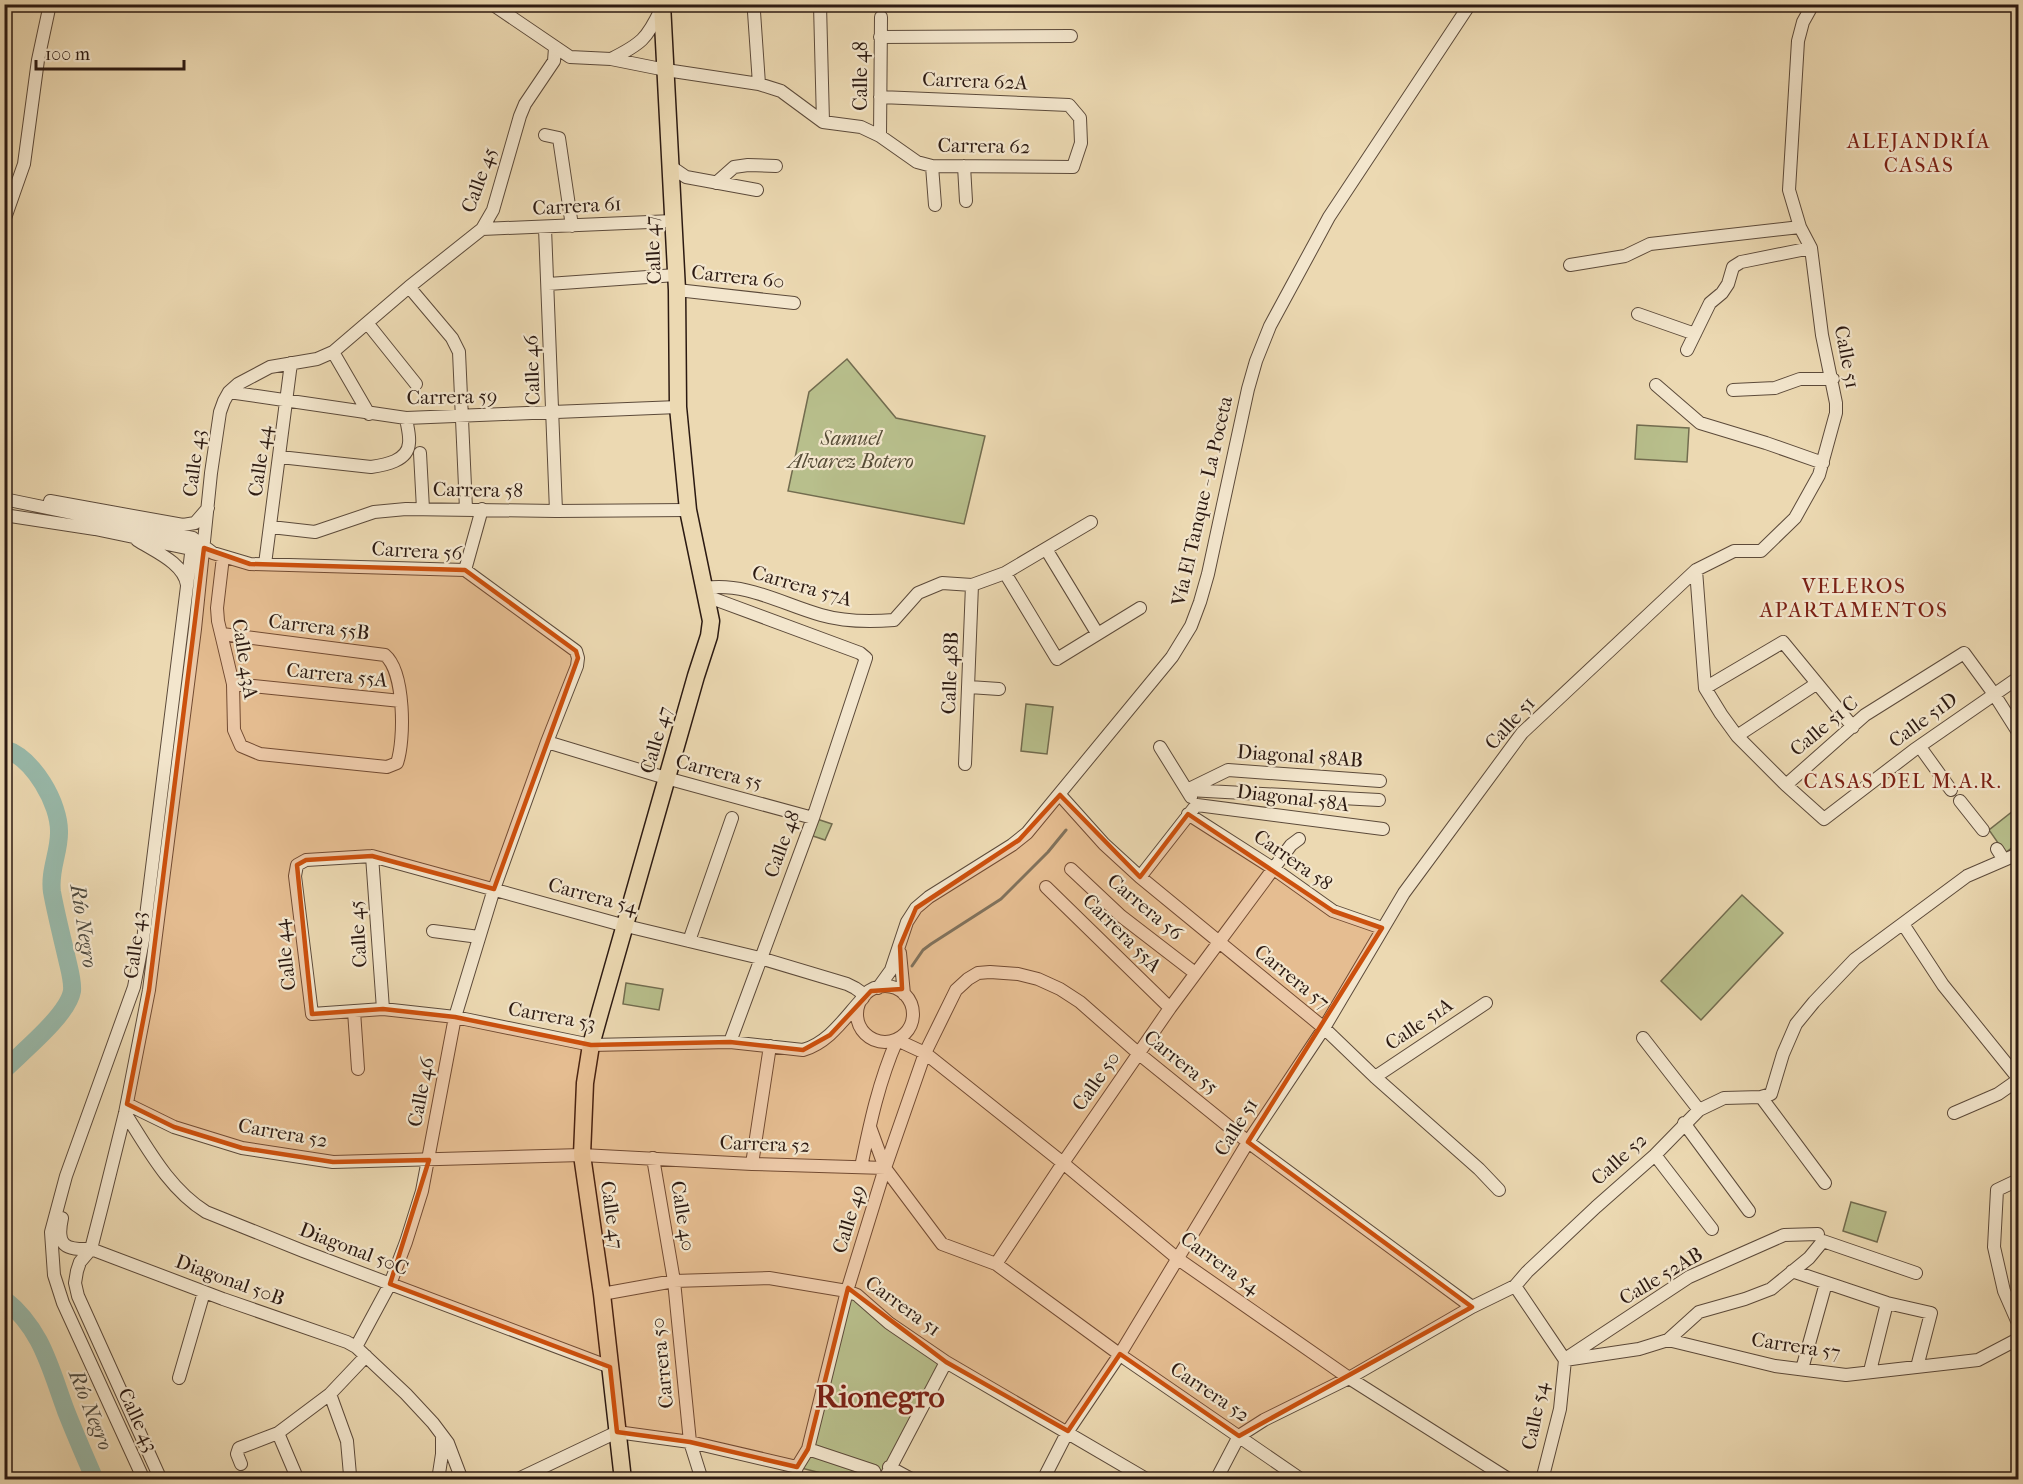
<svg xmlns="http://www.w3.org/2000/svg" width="2023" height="1484" font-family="'IM FELL French Canon',serif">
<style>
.green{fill:#b8bf8c;stroke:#726c4f;stroke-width:1.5}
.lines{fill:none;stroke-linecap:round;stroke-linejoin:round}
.stream{stroke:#6d7a6e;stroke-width:3}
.river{stroke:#99baab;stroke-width:18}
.minor-casing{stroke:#5c4a3a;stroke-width:14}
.major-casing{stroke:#2c1a12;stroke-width:19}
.minor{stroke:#f3e6cd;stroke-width:12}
.major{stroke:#ecd9b2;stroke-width:16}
.marked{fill:#cc500d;fill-opacity:0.2;stroke:#cc500d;stroke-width:4.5;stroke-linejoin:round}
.labels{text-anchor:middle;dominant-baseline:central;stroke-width:4.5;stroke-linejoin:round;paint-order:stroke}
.street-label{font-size:20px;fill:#2c1a12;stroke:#f3e6cd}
.park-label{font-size:20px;font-style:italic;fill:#564c37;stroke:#f3e6cd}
.neighbourhood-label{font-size:21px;letter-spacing:1.5px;fill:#7a1f14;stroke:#f3e6cd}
.water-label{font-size:21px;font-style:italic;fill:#4d4a40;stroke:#f3e6cd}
.town-label{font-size:32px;font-weight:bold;fill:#7a1f14;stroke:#f3e6cd}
</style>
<rect width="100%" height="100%" fill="#ecd9b2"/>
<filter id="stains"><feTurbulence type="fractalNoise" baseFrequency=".00333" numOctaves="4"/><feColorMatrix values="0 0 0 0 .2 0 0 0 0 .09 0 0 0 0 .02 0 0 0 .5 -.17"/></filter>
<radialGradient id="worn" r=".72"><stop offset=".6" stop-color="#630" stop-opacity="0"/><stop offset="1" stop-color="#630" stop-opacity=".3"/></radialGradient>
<!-- green -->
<path class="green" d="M847,359L896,418L985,436L964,524L788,491L809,392Z
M1637,425L1689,428L1687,462L1635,459Z
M1026,704L1053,707L1047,754L1021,751Z
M2018,807V843L2005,853L1989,830Z
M817,819L832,824L825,840L810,835Z
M1742,895L1783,933L1701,1020L1661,981Z
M626,983L663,989L659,1010L623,1004Z
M1851,1202L1886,1212L1877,1242L1843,1231Z
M847,1291L946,1362L884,1479H845L797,1467Z"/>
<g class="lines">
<!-- stream -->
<path class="stream" d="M912,966L923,950L931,944L1001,899L1048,852L1066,830"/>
<!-- river -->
<path class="river" d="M4,749C33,757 60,804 59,833C59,853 49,871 52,892C56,914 62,937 67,959C69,968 73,981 72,991C68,1015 22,1052 4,1070
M4,1299C42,1329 50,1368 66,1411C75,1434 85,1457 95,1480"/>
<!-- minor casing -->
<g class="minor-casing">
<path id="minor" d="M492,4L570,57L611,59L666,70L759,84L781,91L823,122L861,127L880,136L917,162L932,166L1073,167L1081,143L1080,118L1069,105L880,97
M820,5L823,122
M754,12L759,84
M880,37L1071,36
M611,59C641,44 647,39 661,9
M545,135L559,138L572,226
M880,136L881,17
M670,166L686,177L757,190
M932,166L935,205
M964,166L966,201
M716,183L734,167L748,165L776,166
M4,221L24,164L38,60L50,4
M545,228L556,511
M482,229L673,221
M1570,265L1625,256L1650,244L1800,227
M548,284L676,275
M409,287L452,338L459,352L466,509
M677,290L794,303
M1638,314L1695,334
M368,324L416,384
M1687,350L1710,303L1722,293L1728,284L1733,267L1741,262L1811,248
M333,352L369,414
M1656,385L1700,423L1766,443L1823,463
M1733,390L1775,388L1800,379H1833
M229,392L406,418L678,407
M420,453L423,509
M280,457L371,467C385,465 408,461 409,443C410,435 407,426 406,418
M4,499L193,538L213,553L250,564L465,570L576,651L578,658L577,666L547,742L494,889L455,1017L422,1191L406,1242L390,1284L356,1347
M50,501L183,525L195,523L208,508
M4,515L95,529L186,548L200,549
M271,527L315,532L374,512L406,509L556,511L688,510
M137,540C154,551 184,563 187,585
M1046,549L1097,633
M265,564L291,363
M465,570L482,509
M1696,570L1705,688L1721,714L1737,736L1786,785L1824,819L1914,750L2018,678
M1005,573L1057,659L1140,608
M705,588C746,582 782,604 821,615C845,622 869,622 894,620L918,593L942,583L972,585L1005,573L1091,522
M706,596L860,653L866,658L813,818L730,1042
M222,634L385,655C405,672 405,740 397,763L387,767L377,766L260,754L241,746L234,730L233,684L218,621L217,608L223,557
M233,684L401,701
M969,687L999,689
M1705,688L1783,642L1853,727
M1737,736L1816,684
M547,742L666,778L813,818
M1160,747L1191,797
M1920,747L1951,790
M965,764L972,585
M1786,785L1865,715L1964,653L1994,694L2018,732
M1187,790L1228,770L1380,781
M1188,790L1379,800
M1060,795L1104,844L1140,877L1324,1028L1375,1077L1479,1169L1499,1190
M1960,801L1983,830
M1197,805L1383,829
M1188,814L1274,869L1333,911L1382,928
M1997,849L2004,860
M372,856L383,1009
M1071,869L1121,916L1195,973
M1140,877L1194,808
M1046,887L1170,1008
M1903,924L1943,985L2018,1078
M433,931L479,937
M689,941L732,818
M900,953L904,994
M857 1014a28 28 0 1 1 56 0a28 28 0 1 1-56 0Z
M878,988L891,970L907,922L916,908L929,897L1012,845L1027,833L1172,657L1191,626L1200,602L1208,574L1248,389L1256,361L1270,326L1329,217L1470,4
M863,998C845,1017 830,1042 803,1050L730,1042L591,1045L455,1017L383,1009L312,1014L295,876L297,865L306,860L372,856L622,925L760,958L847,984L855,988L865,995
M354,1011L358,1069
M1643,1038L1699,1110
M1375,1077L1486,1003
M1761,1097L1825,1183
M127,1104L174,1127L242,1148L333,1162L582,1155L752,1164L885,1168
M125,1113C148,1149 169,1189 206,1212L303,1251L610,1367
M1954,1113L1998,1094L2018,1080
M1684,1123L1749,1211
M870,1127L885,1168L942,1244L996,1264L1126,1359L1302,1480
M1655,1155L1712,1229
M653,1158L674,1281L690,1442L702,1480
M752,1164L770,1046
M861,1167C870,1123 879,1081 897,1040L925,1053L1063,1163L1178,1259L1349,1378L1510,1480
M2018,1180L1997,1190L1994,1247L2004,1291L2018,1323
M62,1218C56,1246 65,1250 91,1249L223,1299L347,1342L356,1347L406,1394L433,1423L448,1443L462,1480
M996,1264L1063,1163L1170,1008L1291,845L1299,839
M1792,1271L1887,1303L1931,1313L1917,1367
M1515,1286L1565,1360
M602,1294L674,1281L769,1278L847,1291L857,1295L889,1323L946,1362L1148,1480
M1668,1340L1699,1312L1745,1299L1771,1289L1809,1258L1823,1241L1916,1273
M1568,1357L1689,1277L1784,1235L1818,1234
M1565,1360L1639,1349L1668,1340L1775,1366L1846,1375L1978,1360L2018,1339
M1802,1369L1826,1283
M1870,1371L1887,1303
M179,1378L204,1292
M330,1394L347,1441L350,1475L347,1480
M278,1433L298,1480
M808,1449L874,1471L877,1480
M241,1464L237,1454L239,1448L278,1433L330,1394L366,1356
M889,1467L913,1480
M144,1480L63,1303L54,1275L51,1232L66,1176L134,987L143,940L193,538
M161,1480L78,1296L75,1283L77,1271L80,1262L91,1249L102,1206L125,1113L149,990L195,629L211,473L220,412L224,401L229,392L238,384L270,367L317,359L333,352L409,287L482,229L493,210L520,116L525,104L554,61L555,48
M438,1480L442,1454V1438
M516,1480L617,1432L690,1442L797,1467
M793,1480L797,1467L808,1449L847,1291L885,1168L925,1053L956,990L968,979L978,973L990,972L1018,974L1038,979L1060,989L1080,1002L1138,1053L1248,1142L1472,1307
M884,1480L946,1362
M1043,1480L1068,1431L1120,1354L1248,1142L1324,1028L1404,893L1522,733L1696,570L1734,551H1761L1795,518L1819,475L1836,413V403L1822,335L1811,248L1800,227L1789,190L1798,41L1803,22L1813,4
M1216,1480L1239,1436L1264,1420L1349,1378L1472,1307L1515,1286L1527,1272L1596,1207L1655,1155L1699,1110L1724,1098L1761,1097L1771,1094L1783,1054L1796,1024L1814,1002L1855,959L1967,876L2018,854
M1542,1480L1560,1409L1565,1360"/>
</g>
<!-- major casing -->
<g class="major-casing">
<path id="major" d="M623,1480L602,1294L582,1155L585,1083L591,1045L601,1009L696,676L709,636L711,621L688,510L678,407L677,290L662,4"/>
</g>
<!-- minor -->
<use href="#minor" class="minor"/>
<!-- major -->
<use href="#major" class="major"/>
</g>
<!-- marked area -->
<path class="marked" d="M204,548L250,564L465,570L576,651L578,658L494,889L372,856L306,860L297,865L312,1014L383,1009L455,1017L591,1045L730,1042L803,1050L830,1035L871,991L902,989L900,946L916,908L1019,840L1060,795L1140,877L1188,814L1333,911L1382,928L1248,1142L1472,1307L1239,1436L1120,1354L1068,1431L946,1362L848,1288L808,1449L797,1467L690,1442L617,1432L610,1367L390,1284L429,1160L333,1162L242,1148L174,1127L127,1104L149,990Z"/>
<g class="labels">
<!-- street labels -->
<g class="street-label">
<text transform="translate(860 76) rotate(-90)">Calle 48</text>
<text transform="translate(975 81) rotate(2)">Carrera 62A</text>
<text transform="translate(984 146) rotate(1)">Carrera 62</text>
<text transform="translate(479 180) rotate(-70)">Calle 45</text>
<text transform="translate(577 206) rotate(-3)">Carrera 61</text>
<text transform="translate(653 250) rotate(-93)">Calle 47</text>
<text transform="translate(738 277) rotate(6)">Carrera 60</text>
<text transform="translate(1847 357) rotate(79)">Calle 51</text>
<text transform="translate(532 370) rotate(-92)">Calle 46</text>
<text transform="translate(452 397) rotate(-1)">Carrera 59</text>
<text transform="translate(260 461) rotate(-82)">Calle 44</text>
<text transform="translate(194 463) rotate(-83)">Calle 43</text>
<text transform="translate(478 490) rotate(1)">Carrera 58</text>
<text transform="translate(1202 501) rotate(-77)">Vía El Tanque - La Poceta</text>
<text transform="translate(417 551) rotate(3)">Carrera 56</text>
<text transform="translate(802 586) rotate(16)">Carrera 57A</text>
<text transform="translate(319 627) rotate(7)">Carrera 55B</text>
<text transform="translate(245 659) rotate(81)">Calle 43A</text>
<text transform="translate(950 673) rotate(-88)">Calle 48B</text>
<text transform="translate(337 675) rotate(6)">Carrera 55A</text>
<text transform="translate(1923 720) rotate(-36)">Calle 51D</text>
<text transform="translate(1510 723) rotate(-48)">Calle 51</text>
<text transform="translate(1824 726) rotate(-40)">Calle 51 C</text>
<text transform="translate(656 740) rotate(-74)">Calle 47</text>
<text transform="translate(1300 756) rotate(4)">Diagonal 58AB</text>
<text transform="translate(719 772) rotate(15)">Carrera 55</text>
<text transform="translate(1293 798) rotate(7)">Diagonal 58A</text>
<text transform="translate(782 844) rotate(-70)">Calle 48</text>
<text transform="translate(1293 860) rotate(35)">Carrera 58</text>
<text transform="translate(593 896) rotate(15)">Carrera 54</text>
<text transform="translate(1145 907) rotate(40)">Carrera 56</text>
<text transform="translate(1122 933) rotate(45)">Carrera 55A</text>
<text transform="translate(358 934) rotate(-94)">Calle 45</text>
<text transform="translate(135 945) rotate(-83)">Calle 43</text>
<text transform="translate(285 955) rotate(-97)">Calle 44</text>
<text transform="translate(1292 977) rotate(39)">Carrera 57</text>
<text transform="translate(552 1016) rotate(10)">Carrera 53</text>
<text transform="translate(1419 1024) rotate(-34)">Calle 51A</text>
<text transform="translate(1181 1062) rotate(39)">Carrera 55</text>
<text transform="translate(1096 1081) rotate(-55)">Calle 50</text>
<text transform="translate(421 1092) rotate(-79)">Calle 46</text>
<text transform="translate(1236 1127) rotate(-58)">Calle 51</text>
<text transform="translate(283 1133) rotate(10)">Carrera 52</text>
<text transform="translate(765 1144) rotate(2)">Carrera 52</text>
<text transform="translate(1619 1159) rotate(-42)">Calle 52</text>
<text transform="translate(612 1215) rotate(82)">Calle 47</text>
<text transform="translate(683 1216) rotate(81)">Calle 40</text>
<text transform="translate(849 1219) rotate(-73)">Calle 49</text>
<text transform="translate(354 1249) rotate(21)">Diagonal 50C</text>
<text transform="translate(1220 1263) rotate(36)">Carrera 54</text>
<text transform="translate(1661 1276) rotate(-31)">Calle 52AB</text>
<text transform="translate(230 1280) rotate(20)">Diagonal 50B</text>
<text transform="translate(903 1306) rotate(36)">Carrera 51</text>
<text transform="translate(1796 1346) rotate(9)">Carrera 57</text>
<text transform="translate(662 1363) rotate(-96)">Carrera 50</text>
<text transform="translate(1210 1392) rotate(34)">Carrera 52</text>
<text transform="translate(1535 1416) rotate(-79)">Calle 54</text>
<text transform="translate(138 1420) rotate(65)">Calle 43</text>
</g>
<!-- park labels -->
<g class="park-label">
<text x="851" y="438">Samuel<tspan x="851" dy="23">Alvarez Botero</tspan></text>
</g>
<!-- neighbourhood labels -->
<g class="neighbourhood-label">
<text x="1919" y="141">ALEJANDRÍA<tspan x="1919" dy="24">CASAS</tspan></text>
<text x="1854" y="586">VELEROS<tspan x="1854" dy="24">APARTAMENTOS</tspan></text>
<text x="1903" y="781">CASAS DEL M.A.R.</text>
</g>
<!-- water labels -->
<g class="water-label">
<text transform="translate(84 926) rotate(81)">Río Negro</text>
<text transform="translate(91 1410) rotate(68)">Río Negro</text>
</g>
<!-- town labels -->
<g class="town-label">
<text x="880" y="1396">Rionegro</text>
</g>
</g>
<!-- margin -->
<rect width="2023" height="1484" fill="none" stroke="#ecd9b2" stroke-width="24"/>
<rect x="6" y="6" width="2011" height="1472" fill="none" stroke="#2c1a12" stroke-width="3"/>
<rect x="12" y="12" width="1999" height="1460" fill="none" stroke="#2c1a12" stroke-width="1.5"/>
<!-- scale -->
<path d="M36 60v9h148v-9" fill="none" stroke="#2c1a12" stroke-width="3"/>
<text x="45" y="60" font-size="18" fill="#2c1a12" stroke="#f3e6cd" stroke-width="4.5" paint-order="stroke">100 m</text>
<rect width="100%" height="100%" filter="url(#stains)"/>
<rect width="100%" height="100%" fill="url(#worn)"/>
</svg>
